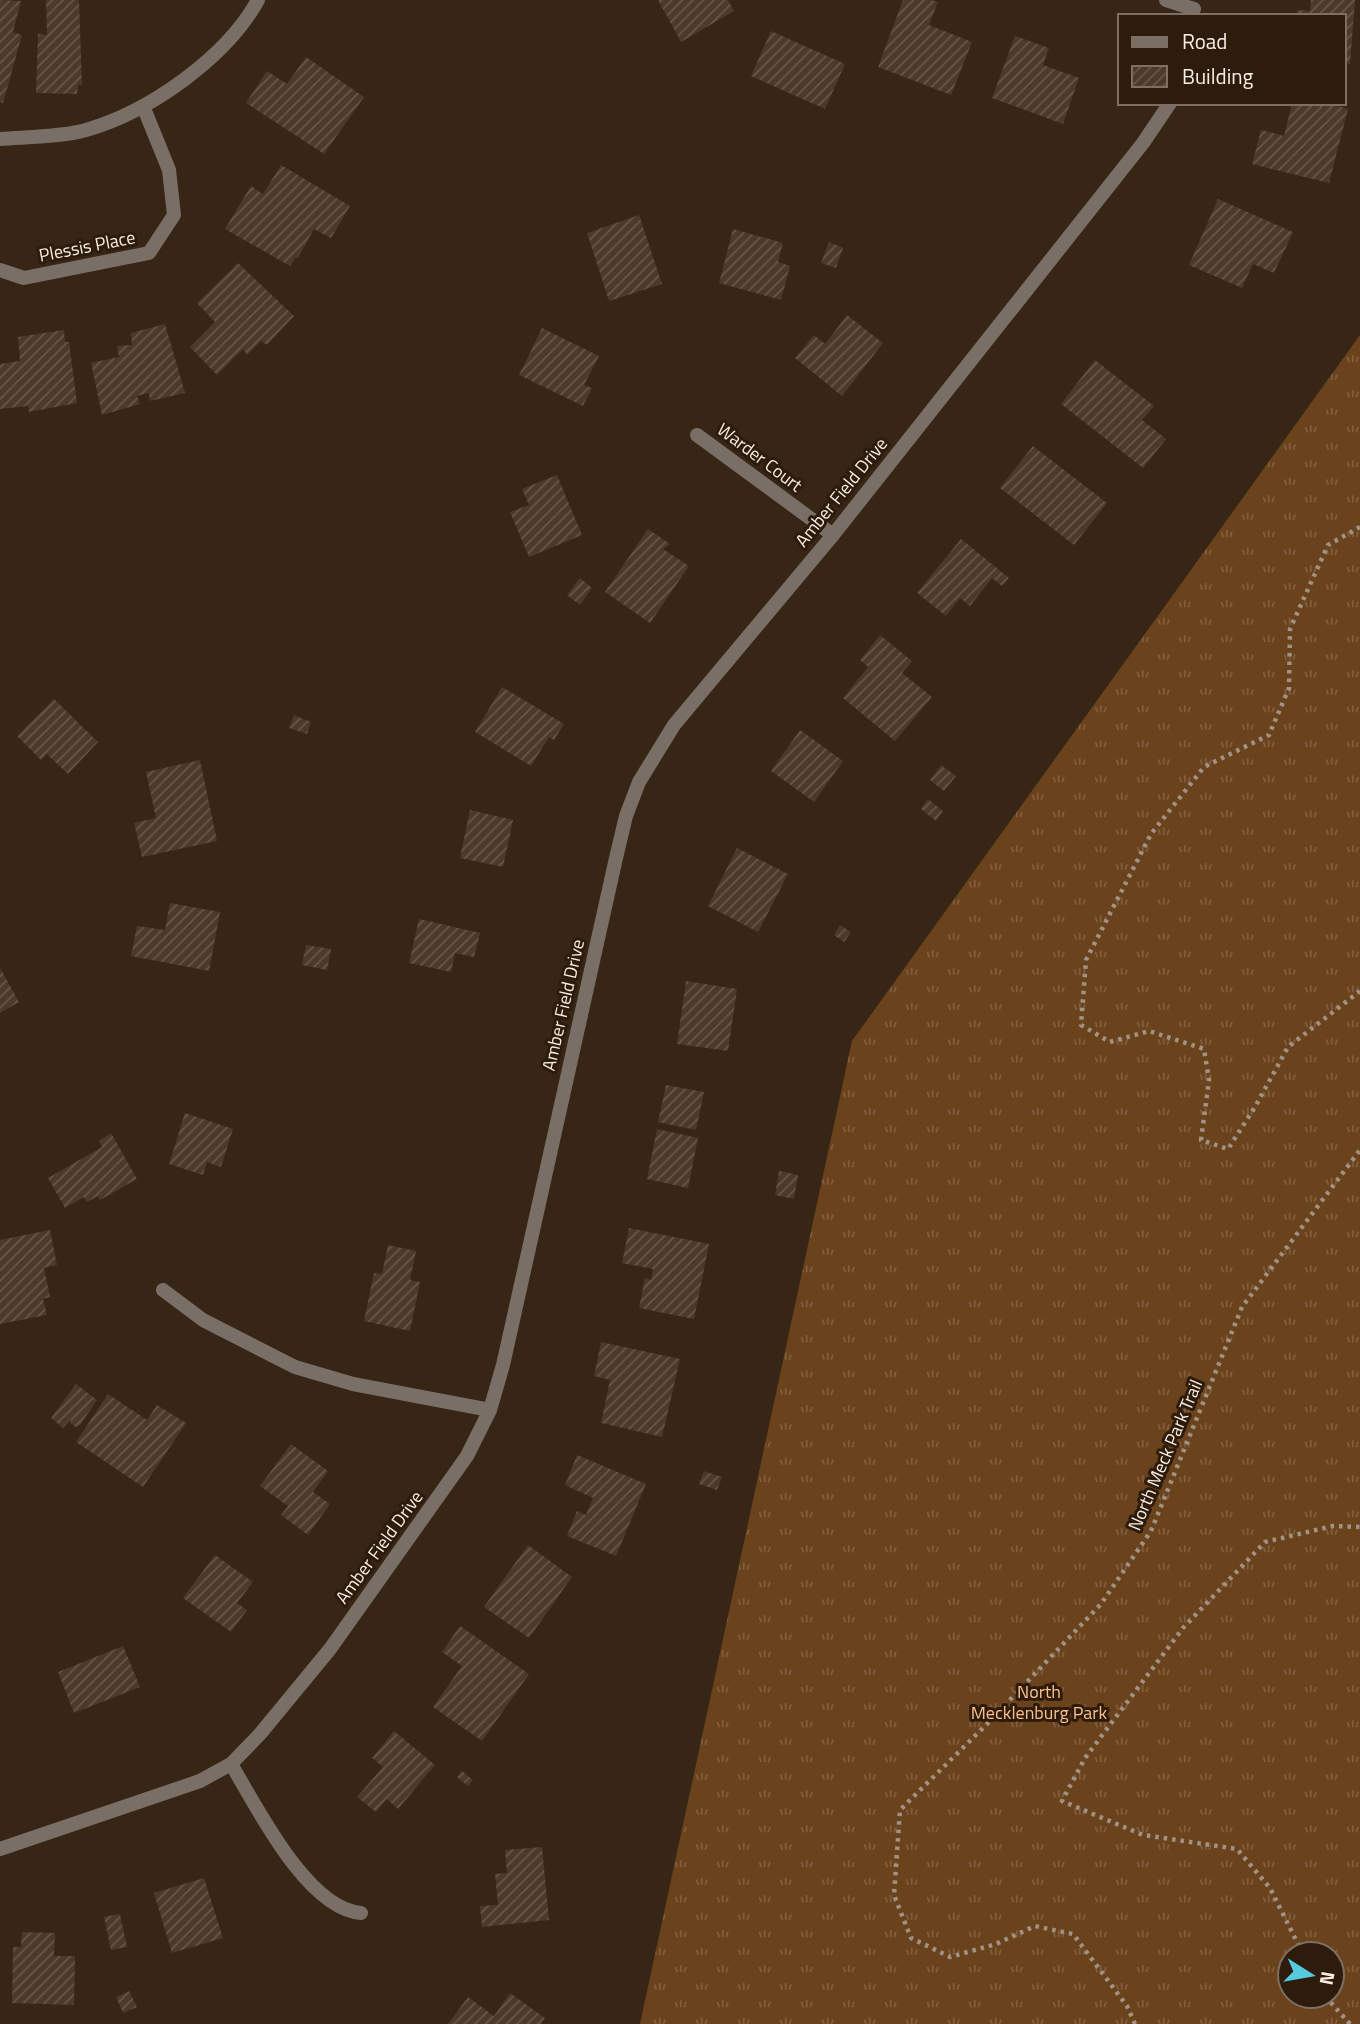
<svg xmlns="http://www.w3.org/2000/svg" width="1360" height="2024" font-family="'Titillium Web',sans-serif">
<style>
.grass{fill:url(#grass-tufts);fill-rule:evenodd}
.building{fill:url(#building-hatch)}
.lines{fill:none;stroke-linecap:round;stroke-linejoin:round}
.path{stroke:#a19285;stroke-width:4.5;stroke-dasharray:3.5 5;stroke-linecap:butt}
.minor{stroke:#796f67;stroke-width:14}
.labels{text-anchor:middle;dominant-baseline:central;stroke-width:6;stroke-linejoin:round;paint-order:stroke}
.street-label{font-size:18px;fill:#faede3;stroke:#2d1b0c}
.park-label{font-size:18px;fill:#fbc08e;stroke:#2d1b0c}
</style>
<defs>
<pattern id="grass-tufts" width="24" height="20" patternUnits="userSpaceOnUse" patternTransform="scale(1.75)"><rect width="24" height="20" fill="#6a431d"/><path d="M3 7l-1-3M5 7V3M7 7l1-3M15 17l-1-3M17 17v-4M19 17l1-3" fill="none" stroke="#805e3e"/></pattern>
<pattern id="building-hatch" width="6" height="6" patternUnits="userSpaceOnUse" patternTransform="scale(1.75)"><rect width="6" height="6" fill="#4d3929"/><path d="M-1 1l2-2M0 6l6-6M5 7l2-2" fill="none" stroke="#685648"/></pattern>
</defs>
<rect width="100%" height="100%" fill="#372515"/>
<!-- grass -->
<path class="grass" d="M1360,335V2024H640L852,1041ZM1290,1954H1332V1996H1290Z"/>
<!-- building -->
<path class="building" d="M0,0L21,1L13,32L22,35L3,103L0,102Z
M46,0H79L82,85H78L77,94L36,93L38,34L47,35Z
M658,0H728L734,11L681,42Z
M903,0H932L938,2L929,25L972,42L951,95L878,67Z
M1311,0H1355L1350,64L1344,63V16H1296L1297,10L1310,11Z
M771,31L845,64L825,109L751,76Z
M1015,36L1049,48L1043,65L1079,78L1063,124L992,98Z
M306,57L364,97L324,154L246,103L267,71L287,84Z
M1292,103H1328L1348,109L1329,183L1252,164L1261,130L1284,136Z
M281,165L350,206L331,238L314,229L298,258L296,257L290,266L225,229L251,186L263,194Z
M1218,199L1293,232L1274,273L1253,264L1242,288L1189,265Z
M639,215L662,284L609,301L587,233Z
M733,229L783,243L778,262L790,266L781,300L719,283Z
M829,242L843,248L836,268L821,263Z
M238,263L294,316L267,345L261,341L247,355L243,349L217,375L190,347L215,322L197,303Z
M847,315L883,343L842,396L795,358L814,335L825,344Z
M165,324L185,393L150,401L149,393L137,396L140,404L102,415L91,363L119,357L117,346L132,345L131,333Z
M542,328L599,356L584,385L592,388L583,406L519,375Z
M64,330L65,342H69L77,403L29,412L28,406L0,409V364L20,361L18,337Z
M1095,360L1154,406L1142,420L1166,439L1143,468L1061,404Z
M1033,446L1107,503L1074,545L1000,488Z
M557,475L582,535L529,557L510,512L529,505L522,489Z
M648,529L670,544L663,549L689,566L650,623L605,592Z
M961,539L1009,578L1002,586L992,578L970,606L960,598L946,616L917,593Z
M580,578L592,588L580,605L567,595Z
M880,635L912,661L902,673L932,697L895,741L843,698L868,667L860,660Z
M502,687L564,724L554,740L549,737L531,766L475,732Z
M54,699L98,742L68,774L47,754L41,760L17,736Z
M294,715L311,722L307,734L289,728Z
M800,730L843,761L814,802L771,771Z
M200,760L217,841L142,857L134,823L156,818L146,772Z
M941,765L956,776L944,791L930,780Z
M928,799L943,811L936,821L921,809Z
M470,810L513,820L503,867L460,858Z
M737,848L788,874L758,932L708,906Z
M170,903L220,912L209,971L131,956L137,926L165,930Z
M419,919L480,933L474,957L455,953L451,972L409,963Z
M840,925L851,932L844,942L834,935Z
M306,945L331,949L327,970L302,965Z
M0,968L19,1002L0,1013Z
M686,981L737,989L728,1051L677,1044Z
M666,1085L704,1092L696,1130L658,1122Z
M185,1113L233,1129L221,1167L207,1162L203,1175L169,1164Z
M657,1129L698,1138L688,1188L647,1179Z
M111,1133L137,1179L100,1200L98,1196L87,1202L84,1197L65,1208L48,1178L102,1147L99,1141Z
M779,1171L798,1175L794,1199L775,1195Z
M629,1228L709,1244L694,1319L639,1308L645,1278L651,1280L653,1269L622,1263Z
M50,1230L57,1265L44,1268L50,1297L43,1299L47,1315L0,1324V1240Z
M388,1245L416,1251L410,1280L420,1282L410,1331L364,1321L374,1273L382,1274Z
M601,1342L680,1359L662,1437L601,1423L610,1380L594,1376Z
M76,1384L97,1400L80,1425L76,1427L70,1423L71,1419L63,1428L51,1418Z
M108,1394L147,1420L157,1405L186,1423L143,1487L76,1442Z
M291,1444L328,1471L313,1492L330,1504L308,1535L281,1515L288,1506L260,1486Z
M577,1455L646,1484L616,1556L567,1536L577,1511L586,1515L593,1498L565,1485Z
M704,1471L722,1477L717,1490L699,1484Z
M528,1545L572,1577L529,1638L484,1607Z
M215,1555L253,1582L237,1603L247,1610L231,1632L183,1598Z
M460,1626L529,1674L482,1741L433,1707L462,1666L442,1652Z
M123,1646L140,1687L74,1713L58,1672Z
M394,1731L435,1765L398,1809L387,1799L376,1812L357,1797L383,1767L372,1758Z
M462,1771L473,1780L468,1786L457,1777Z
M542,1847L549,1920L482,1927L480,1906L498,1905L495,1874L507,1873L505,1850Z
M204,1878L223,1938L172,1953L154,1893Z
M120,1914L127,1947L111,1950L104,1917Z
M22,1932L55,1933L54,1956H75L74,2005L12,2003L13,1947H21Z
M129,1991L137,2007L123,2013L116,1997Z
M510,1993L545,2018L541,2024H448L468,1997L494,2016Z"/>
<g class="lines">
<!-- path -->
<path class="path" d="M1360,527L1328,545L1290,629L1289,688L1269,735L1204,767L1151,834L1086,960L1081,1025L1110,1042L1149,1031L1204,1049L1209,1080L1201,1140L1228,1149L1255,1107L1288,1047L1360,991
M1303,1954L1270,1888L1237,1849L1143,1835L1062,1801L1085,1758L1183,1628L1265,1542L1333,1526L1360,1527
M1325,1996L1350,2024
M1135,2024L1127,2006L1073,1934L1035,1926L996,1944L950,1957L911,1938L894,1895L900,1810L988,1723L1101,1604L1151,1531L1242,1307L1360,1150"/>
<!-- minor -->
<path class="minor" d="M1166,0L1194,9
M0,139C25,137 62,137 86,130C149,112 226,58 258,0
M0,270L24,278L149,253L174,215L169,170L143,106
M697,435L833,535
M163,1290L203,1320L295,1367L353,1384L490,1410
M231,1764C257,1807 307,1909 361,1913
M0,1849L200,1781L231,1764L260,1734L330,1649L467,1456L490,1410L503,1365L616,858L626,816L639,782L674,725L833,535L1143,143L1170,103"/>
</g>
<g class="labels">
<!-- street labels -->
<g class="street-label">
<text transform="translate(87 246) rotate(-11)">Plessis Place</text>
<text transform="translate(760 457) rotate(37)">Warder Court</text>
<text transform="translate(841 492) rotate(-51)">Amber Field Drive</text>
<text transform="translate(563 1005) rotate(-77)">Amber Field Drive</text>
<text transform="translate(1165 1455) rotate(-67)">North Meck Park Trail</text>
<text transform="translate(379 1547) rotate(-54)">Amber Field Drive</text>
</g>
<!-- park labels -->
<g class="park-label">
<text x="1039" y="1691">North<tspan x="1039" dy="21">Mecklenburg Park</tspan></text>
</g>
</g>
<!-- legend -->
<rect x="1118" y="14" width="228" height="91" fill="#2d1b0c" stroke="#7f6f62" stroke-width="2"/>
<rect x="1132" y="37" width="35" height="10" fill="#796f67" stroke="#7f6f62" stroke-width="2"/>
<text x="1182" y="49" font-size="21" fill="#faede3">Road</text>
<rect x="1132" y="66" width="35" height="21" fill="url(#building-hatch)" stroke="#7f6f62" stroke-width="2"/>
<text x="1182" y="84" font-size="21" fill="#faede3">Building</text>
<!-- north arrow -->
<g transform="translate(1311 1975) rotate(101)"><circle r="33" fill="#2d1b0c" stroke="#7f6f62" stroke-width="2"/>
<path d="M0-5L12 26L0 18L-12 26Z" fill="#55cadf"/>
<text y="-10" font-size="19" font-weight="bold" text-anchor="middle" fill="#faede3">N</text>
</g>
</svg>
